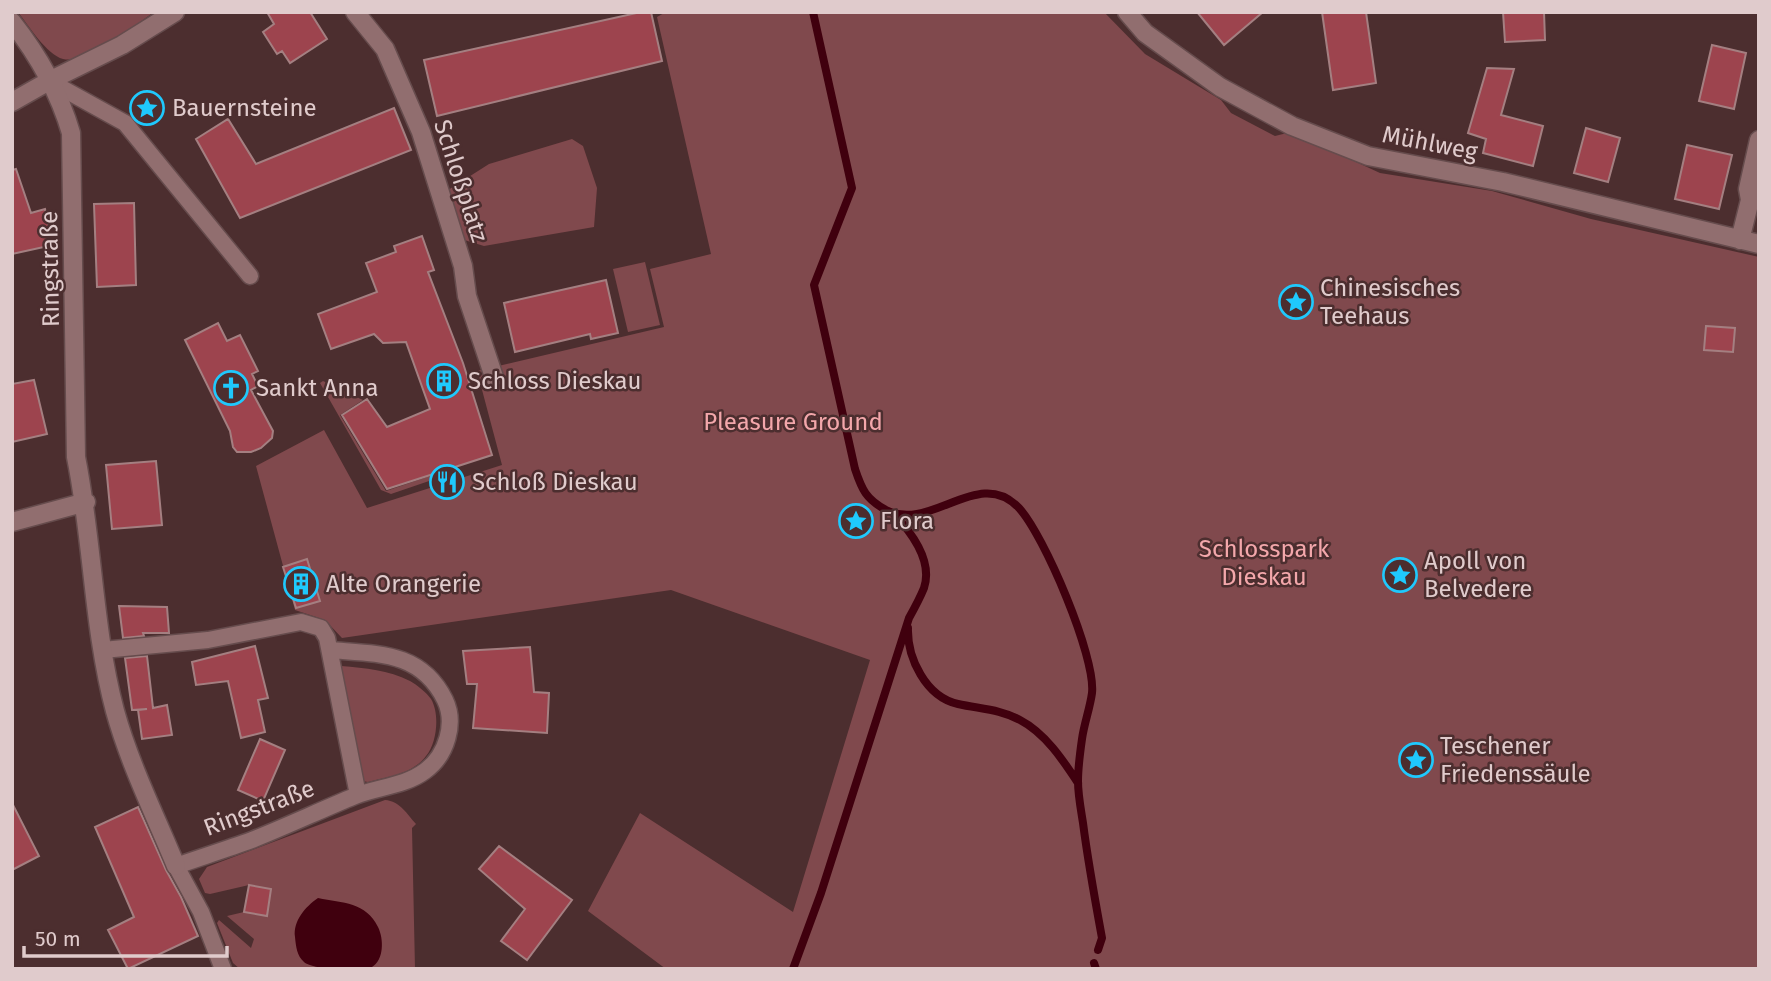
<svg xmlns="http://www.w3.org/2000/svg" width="1771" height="981" font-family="'Fira Sans',sans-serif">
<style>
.green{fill:#80494d}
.water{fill:#40000e}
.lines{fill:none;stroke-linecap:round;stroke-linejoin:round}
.stream{stroke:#40000e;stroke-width:8}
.building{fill:#9d444e;stroke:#a47f81;stroke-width:2}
.lane-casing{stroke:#664c4d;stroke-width:19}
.street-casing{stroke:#664c4d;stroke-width:21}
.lane{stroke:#916e6f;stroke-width:16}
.street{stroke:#916e6f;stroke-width:18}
.labels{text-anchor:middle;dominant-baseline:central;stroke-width:5;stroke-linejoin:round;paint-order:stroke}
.poi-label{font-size:24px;fill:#e0cbcc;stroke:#4c2e2f;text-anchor:start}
.street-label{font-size:24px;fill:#e0cbcc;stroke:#4c2e2f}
.park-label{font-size:24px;fill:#f3a7ab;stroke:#4c2e2f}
</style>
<rect width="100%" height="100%" fill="#4c2e2f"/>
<!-- green -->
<path class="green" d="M18,12H154C135,25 87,65 63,59C47,55 28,25 18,12Z
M666,12H1104L1145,54L1221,100L1231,113L1275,136L1291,132L1380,173L1492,191L1591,219L1759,257V969H666L588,911L640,813L793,912L870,660L671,590L342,638L325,620L295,610L256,466L324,430L367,508L502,465L477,371L664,327L650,269L711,254L657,17Z
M572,139L583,146L597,188L594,227L484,246L461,239L445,192L489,164Z
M645,262L660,325L628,332L613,269Z
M323,381L363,400L340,415L386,491L430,476L432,480L391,494L381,490L320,383Z
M341,666C366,668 388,670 410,681C416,684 427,693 431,699C440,714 437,743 426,756C413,774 387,777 368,782L362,781L357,746Z
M385,800C400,801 407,814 416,824L412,828L415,969H240L233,963L217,923L219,920L251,948L254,939L227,916L244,912L267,916L271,889L249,885L210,894L205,893L199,879L207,867Z"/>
<!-- water -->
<path class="water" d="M318,898C343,903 366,902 378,927C384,939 384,960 372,967C363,972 312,970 304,962C297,956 296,947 295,937C293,921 305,907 318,898Z"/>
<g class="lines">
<!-- stream -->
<path class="stream" d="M813,12L852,188L814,285L855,469C862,490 866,499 886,510C931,533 979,465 1019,508C1044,535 1096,657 1092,693C1090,708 1084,724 1082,739C1080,753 1078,768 1078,781C1078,795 1081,810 1083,823C1088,862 1095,900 1102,938L1098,950
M908,628C907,658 926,697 958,704C980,709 1000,709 1020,720C1045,733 1063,760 1078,783
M1094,963L1096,969
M793,969L821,893L909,618C914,609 920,598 924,588C933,561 911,532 894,514"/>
</g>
<!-- building -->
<path class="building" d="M267,12H310L327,39L290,63L282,51L277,54L263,32L274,24Z
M641,12H651L662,61L437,116L424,60Z
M1197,12H1263L1224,45Z
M1322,12H1366L1376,83L1333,90Z
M1503,12H1544L1545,40L1505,42Z
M1712,45L1746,53L1734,109L1699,101Z
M1487,68L1514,69L1501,115L1543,126L1533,166L1483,153L1486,139L1468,133Z
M394,108L411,150L240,218L196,139L228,119L256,164Z
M1586,128L1620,138L1608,182L1574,173Z
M1687,145L1732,155L1719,209L1675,199Z
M16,169L31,213L45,209L53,245L12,254V170Z
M134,203L136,285L97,287L94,204Z
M422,236L434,270L428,272L463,363L492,455L387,489L342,415L367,399L387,427L430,409L406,342L383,343L374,334L331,349L318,314L377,292L366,263L396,252L394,246Z
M606,280L618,333L591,339L590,334L515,352L504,303Z
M218,323L227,341L240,335L258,371L252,374L258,386L251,390L273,431L272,438L261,448L251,452H237L233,447L230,431L185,340Z
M1706,326L1735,328L1733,352L1704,350Z
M34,380L47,434L12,442V384Z
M156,461L162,525L112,529L106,465Z
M307,559L320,601L296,608L283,567Z
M119,606L167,607L169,633H143L144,636L123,638Z
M255,646L268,698L258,700L265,732L241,738L228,681L196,685L192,662Z
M530,647L534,692L549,693L547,733L473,728L477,684H467L463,651Z
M147,656L153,708L167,705L172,735L142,739L138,710L147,709L132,710L125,658Z
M260,739L285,750L263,801L238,790Z
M12,803L39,856L12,870Z
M138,807L166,870L181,897L198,936L128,969L108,930L134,917L95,827Z
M499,846L572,900L527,960L501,941L525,909L479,869Z
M249,885L271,889L267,916L244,912Z"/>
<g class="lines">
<!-- lane casing -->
<g class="lane-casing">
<path id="lane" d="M49,81L125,123L250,276
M103,650L208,640L301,622L321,628L327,638L358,795
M223,969L201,912L176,866C202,857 227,849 252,840C287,826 321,810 355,796C378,787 405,786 425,771C447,755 456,723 445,700C421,651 377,654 330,650"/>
</g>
<!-- street casing -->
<g class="street-casing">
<path id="street" d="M355,12L385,49L421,132L463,266L467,296L494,377
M1127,12L1145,33L1220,87L1292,126L1368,156L1503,182L1759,244
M12,22C38,55 59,92 71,133L76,457C93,541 93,629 115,711C130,765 155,815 176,866
M12,102L49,81L122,45L175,12
M1740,240L1750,200L1748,189L1759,140
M12,522L86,502"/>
</g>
<!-- lane -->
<use href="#lane" class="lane"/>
<!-- street -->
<use href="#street" class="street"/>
</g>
<!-- icons -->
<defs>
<g id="sight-ring" transform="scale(1.75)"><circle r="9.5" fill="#4c2e2f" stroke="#1fc9fd" stroke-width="1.5"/><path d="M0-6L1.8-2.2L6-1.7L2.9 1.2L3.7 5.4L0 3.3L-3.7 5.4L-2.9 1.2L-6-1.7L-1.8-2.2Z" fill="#1fc9fd"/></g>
<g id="building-ring" transform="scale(1.75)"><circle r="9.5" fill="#4c2e2f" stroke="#1fc9fd" stroke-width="1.5"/><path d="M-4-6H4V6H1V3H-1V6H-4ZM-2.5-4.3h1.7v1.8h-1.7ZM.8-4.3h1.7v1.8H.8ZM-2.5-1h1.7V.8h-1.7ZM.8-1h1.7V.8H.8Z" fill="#1fc9fd"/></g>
<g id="church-ring" transform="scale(1.75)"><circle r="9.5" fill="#4c2e2f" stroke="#1fc9fd" stroke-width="1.5"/><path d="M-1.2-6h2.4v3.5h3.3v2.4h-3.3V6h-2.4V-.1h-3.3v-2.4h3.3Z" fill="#1fc9fd"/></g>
<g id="restaurant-ring" transform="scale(1.75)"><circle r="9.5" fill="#4c2e2f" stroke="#1fc9fd" stroke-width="1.5"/><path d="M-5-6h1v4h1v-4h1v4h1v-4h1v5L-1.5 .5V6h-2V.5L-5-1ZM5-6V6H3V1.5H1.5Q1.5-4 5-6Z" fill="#1fc9fd"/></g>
</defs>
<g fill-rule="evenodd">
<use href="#sight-ring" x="147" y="108"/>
<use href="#sight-ring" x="1296" y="302"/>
<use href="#building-ring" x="444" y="381"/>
<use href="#church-ring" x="231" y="388"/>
<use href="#restaurant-ring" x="447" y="482"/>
<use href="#sight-ring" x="856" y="521"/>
<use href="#sight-ring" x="1400" y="575"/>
<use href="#building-ring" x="301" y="584"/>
<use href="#sight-ring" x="1416" y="760"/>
</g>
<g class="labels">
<!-- poi labels -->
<g class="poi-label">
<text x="172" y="108">Bauernsteine</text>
<text x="1320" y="288">Chinesisches<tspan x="1320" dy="28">Teehaus</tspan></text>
<text x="468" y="381">Schloss Dieskau</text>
<text x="256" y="388">Sankt Anna</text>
<text x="472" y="482">Schloß Dieskau</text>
<text x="880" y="521">Flora</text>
<text x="1424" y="561">Apoll von<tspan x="1424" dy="28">Belvedere</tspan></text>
<text x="326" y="584">Alte Orangerie</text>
<text x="1440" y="746">Teschener<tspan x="1440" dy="28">Friedenssäule</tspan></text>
</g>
<!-- street labels -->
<g class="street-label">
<text transform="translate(1430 143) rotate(11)">Mühlweg</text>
<text transform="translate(461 181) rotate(72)">Schloßplatz</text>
<text transform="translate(50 269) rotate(-91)">Ringstraße</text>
<text transform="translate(259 808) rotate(-21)">Ringstraße</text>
</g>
<!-- park labels -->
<g class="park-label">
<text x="793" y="422">Pleasure Ground</text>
<text x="1264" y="549">Schlosspark<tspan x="1264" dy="28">Dieskau</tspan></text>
</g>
</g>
<!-- border -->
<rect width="1771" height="981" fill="none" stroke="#e0cbcc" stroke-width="28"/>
<!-- scale -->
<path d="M24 946v10h203v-10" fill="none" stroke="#e0cbcc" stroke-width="3.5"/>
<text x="35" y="946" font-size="21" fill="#e0cbcc" stroke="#4c2e2f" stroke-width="5" paint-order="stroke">50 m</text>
</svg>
